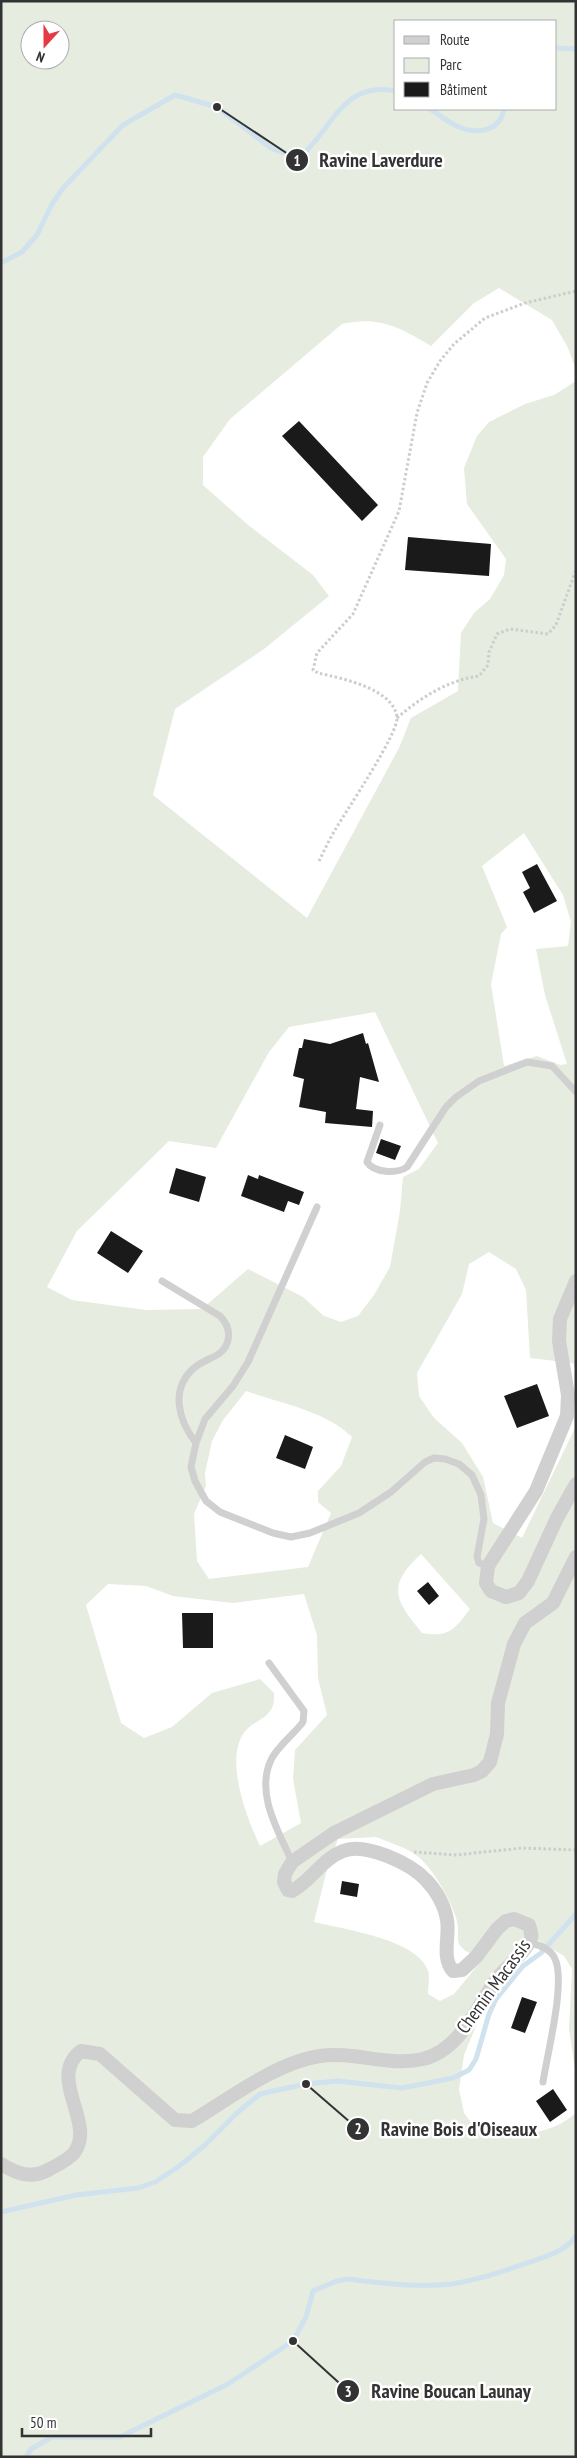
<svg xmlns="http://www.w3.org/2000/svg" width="577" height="2458" font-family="'PT Sans Narrow',sans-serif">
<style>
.green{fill:#e6ecdf;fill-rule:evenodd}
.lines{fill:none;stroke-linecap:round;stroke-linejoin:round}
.stream{stroke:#cfe2ee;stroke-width:5}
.building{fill:#1a1a1a}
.path{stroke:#cdcdcd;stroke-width:3;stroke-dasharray:2.5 2.5;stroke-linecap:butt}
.service{stroke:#d0d0d0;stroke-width:7}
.minor{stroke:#d0d0d0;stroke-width:14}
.labels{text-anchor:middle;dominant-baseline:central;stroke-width:5;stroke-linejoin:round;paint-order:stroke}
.street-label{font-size:19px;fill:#333;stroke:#fff}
.leader{fill:none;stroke:#333;stroke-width:2}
.callout-dot{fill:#333;stroke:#fff;stroke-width:2}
.mark-label{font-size:15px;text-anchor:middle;font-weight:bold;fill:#fff}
.callout-label{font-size:20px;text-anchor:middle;font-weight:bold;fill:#333;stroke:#fff;stroke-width:5;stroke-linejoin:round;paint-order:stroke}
</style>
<rect width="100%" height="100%" fill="#fff"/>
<!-- green -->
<path class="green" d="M1,1H576V369L567,346L552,320L499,288L474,303L431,346C399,327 379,316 342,324L230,419L203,457V485L247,524L313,575L329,596L264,649L175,709L153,795L307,918L399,748L411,718L458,691L461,633L474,613L490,599L504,575L506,559L467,504L464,468L477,436L489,422L525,404L554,395L576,381V1370L573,1363L530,1358L526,1290L516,1269L489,1252L469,1264L462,1294L417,1373L419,1396L434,1418L462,1443L483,1477L493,1523L522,1538L575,1428L576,1422V2076L569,2029L572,1969L564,1956L534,1938L488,1997L464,2055L459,2089L464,2113L477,2130C516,2133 543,2140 576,2113V2457H1ZM396,21H556V109H396ZM30,30H60V60H30ZM524,833L563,895L571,922L568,946L536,949L545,995L567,1064L560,1065L537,1056L504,1066L491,984L501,934L507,927L482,866ZM375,1012L438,1143L419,1169L403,1177L400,1211L390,1267L374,1295L358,1316L341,1322L324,1316L303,1297L248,1269L202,1309L146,1310L72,1300L47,1287L77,1231L169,1141L216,1148L269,1052L289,1027ZM246,1391C280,1403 326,1411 352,1437L341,1466L318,1491V1502L331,1513L308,1567L209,1579L197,1561L194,1514L206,1486L205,1473L212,1441L223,1420ZM421,1554L470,1609C455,1629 449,1638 422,1633C396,1601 385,1587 421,1554ZM108,1584L146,1586L173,1596L233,1603L304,1594L317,1635L318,1678L327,1715L295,1750L293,1779L301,1823L260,1846C247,1819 226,1764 242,1736C252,1717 276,1722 274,1693L260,1679L212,1693L172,1727L144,1738L121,1723L86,1605ZM376,1837C386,1841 398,1845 408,1850C428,1859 446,1892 454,1912C466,1940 443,1943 483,1959L454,1994L440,2001L428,1994C428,1987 430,1977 428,1971C418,1939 342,1929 314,1922L326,1873L338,1839Z"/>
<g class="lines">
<!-- stream -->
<path class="stream" d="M556,48L576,49
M430,109C439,114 447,122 457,126C476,135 500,132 504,109
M1,263L22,252L37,235L52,204L64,187L123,125L175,95L217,107L271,148L281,152L301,156C332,130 342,80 396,91
M1,2212L76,2195L138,2188L155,2182L178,2167L205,2145L237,2113L260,2094L306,2084L337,2081L402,2088L453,2078L469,2070L476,2059L489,2014L496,1999L523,1966L541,1953L576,1914
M26,2457L31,2449L52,2437H120L228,2384L293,2341L306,2317L313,2291L337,2281L348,2279C381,2283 418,2288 452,2284C478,2280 504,2271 530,2262C546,2256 565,2252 576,2236"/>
</g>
<!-- building -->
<path class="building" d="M299,421L378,505L362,521L282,436Z
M408,537L491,544L489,576L405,570Z
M537,864L557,901L534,913L523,892L530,888L522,872Z
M363,1033L366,1044L368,1043L379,1082L360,1077L356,1109L373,1111L372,1127L325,1123L326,1112L299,1107L304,1079L293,1076L299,1048H302L304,1039L330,1044Z
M381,1139L401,1146L395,1160L376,1153Z
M176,1168L206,1177L199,1202L169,1193Z
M248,1175L258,1179L259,1175L304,1192L299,1205L288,1201L284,1212L241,1196Z
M111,1231L143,1251L128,1273L97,1253Z
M537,1384L549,1416L517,1428L504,1396Z
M285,1435L313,1447L305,1469L276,1458Z
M428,1582L439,1596L429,1605L417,1591Z
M182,1613H213V1648H183Z
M342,1881L359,1884L357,1897L340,1894Z
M522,1997L537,2002L525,2033L511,2028Z
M553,2089L567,2110L550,2122L536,2101Z"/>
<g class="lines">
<!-- path -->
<path class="path" d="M397,718C420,698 448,680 479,676L488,665L489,652L497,634L510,629L548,634L556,625L576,570
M319,861C324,851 329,840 335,830C346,811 399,733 397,717C393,688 340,678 318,673L313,670L317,653L353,614L399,511L417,413L427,383L440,361L454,344L485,318L525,303L576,291
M414,1852L456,1855L522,1848L576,1850"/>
<!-- service -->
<path class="service" d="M380,1125L367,1162C374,1173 397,1174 407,1167L446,1107L456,1097L479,1081L527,1062L552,1066L576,1092
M317,1207L248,1362L233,1386L205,1419L196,1443L191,1467L195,1481L206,1501L220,1512L273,1533L291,1537L310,1533L359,1513L391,1492L425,1462L434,1458L445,1459L459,1464L472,1475L481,1495L484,1519L477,1557L479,1563L488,1566
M162,1281L220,1316C226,1322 230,1330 228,1340C224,1358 206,1357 194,1368C170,1389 178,1420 196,1443
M269,1663L304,1711L303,1722C295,1733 276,1748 271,1760C255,1794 279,1832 292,1862
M530,1943C540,1945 551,1949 555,1959C566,1982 547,2055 543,2082"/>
<!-- minor -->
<path class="minor" d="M576,1281L560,1319L559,1341L568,1395L567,1416L536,1491L488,1566L486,1583L491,1591L506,1597L519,1593L528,1581L557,1518L576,1484
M1,2164C17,2174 31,2179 48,2170C57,2165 67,2161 74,2153C97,2123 46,2078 81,2051L100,2054L175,2120L192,2121C229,2099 277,2062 320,2056C354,2051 389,2067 423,2059C460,2050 476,2008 496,1980C505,1968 523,1954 529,1943C533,1938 531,1931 529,1925L514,1919L506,1921L497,1929L476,1957L462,1970L453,1971C441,1958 450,1936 447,1920C445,1906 436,1890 426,1880C410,1863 365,1842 343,1851C322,1859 311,1881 292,1891L288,1890L284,1882L285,1874L292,1862L334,1833L433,1784L474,1775L482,1771L490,1762L497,1734L498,1703L514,1644L525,1623L553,1603L576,1557"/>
</g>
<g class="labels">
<!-- street labels -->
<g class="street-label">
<text transform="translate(493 1986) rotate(-54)">Chemin Macassis</text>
</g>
</g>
<!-- callouts -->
<path class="leader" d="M217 107L297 160M306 2084L358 2129M293 2341L348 2391"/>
<g class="callout-dot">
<circle cx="217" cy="107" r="5"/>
<circle cx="306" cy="2084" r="5"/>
<circle cx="293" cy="2341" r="5"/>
<circle cx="297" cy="160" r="12"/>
<circle cx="358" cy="2129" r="12"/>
<circle cx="348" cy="2391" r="12"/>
</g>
<g class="mark-label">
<text x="297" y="166">1</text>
<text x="358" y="2134">2</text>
<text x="348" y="2397">3</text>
</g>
<g class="callout-label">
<text x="381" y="167">Ravine Laverdure</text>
<text x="459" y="2136">Ravine Bois d'Oiseaux</text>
<text x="451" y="2398">Ravine Boucan Launay</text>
</g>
<!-- border -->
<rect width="577" height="2458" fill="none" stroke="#333333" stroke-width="5"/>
<!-- legend -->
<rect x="394" y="20" width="162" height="90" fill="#ffffff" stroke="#adadad"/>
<rect x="404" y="36" width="25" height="8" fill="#d0d0d0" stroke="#adadad"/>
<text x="440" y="45" font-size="15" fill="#333333">Route</text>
<rect x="404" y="58" width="25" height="15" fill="#e6ecdf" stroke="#adadad"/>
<text x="440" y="70" font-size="15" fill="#333333">Parc</text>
<rect x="404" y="82" width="25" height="15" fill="#1a1a1a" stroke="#adadad"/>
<text x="440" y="95" font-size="15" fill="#333333">Bâtiment</text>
<!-- north arrow -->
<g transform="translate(45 45) rotate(201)"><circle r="24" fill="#ffffff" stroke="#adadad"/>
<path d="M0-4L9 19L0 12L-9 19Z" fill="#e63946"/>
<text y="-8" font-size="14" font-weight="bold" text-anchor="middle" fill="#333333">N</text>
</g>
<!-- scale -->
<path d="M22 2428v8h129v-8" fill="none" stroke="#333333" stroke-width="2.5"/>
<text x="30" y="2428" font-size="15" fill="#333333" stroke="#ffffff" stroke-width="4" paint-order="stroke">50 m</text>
</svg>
